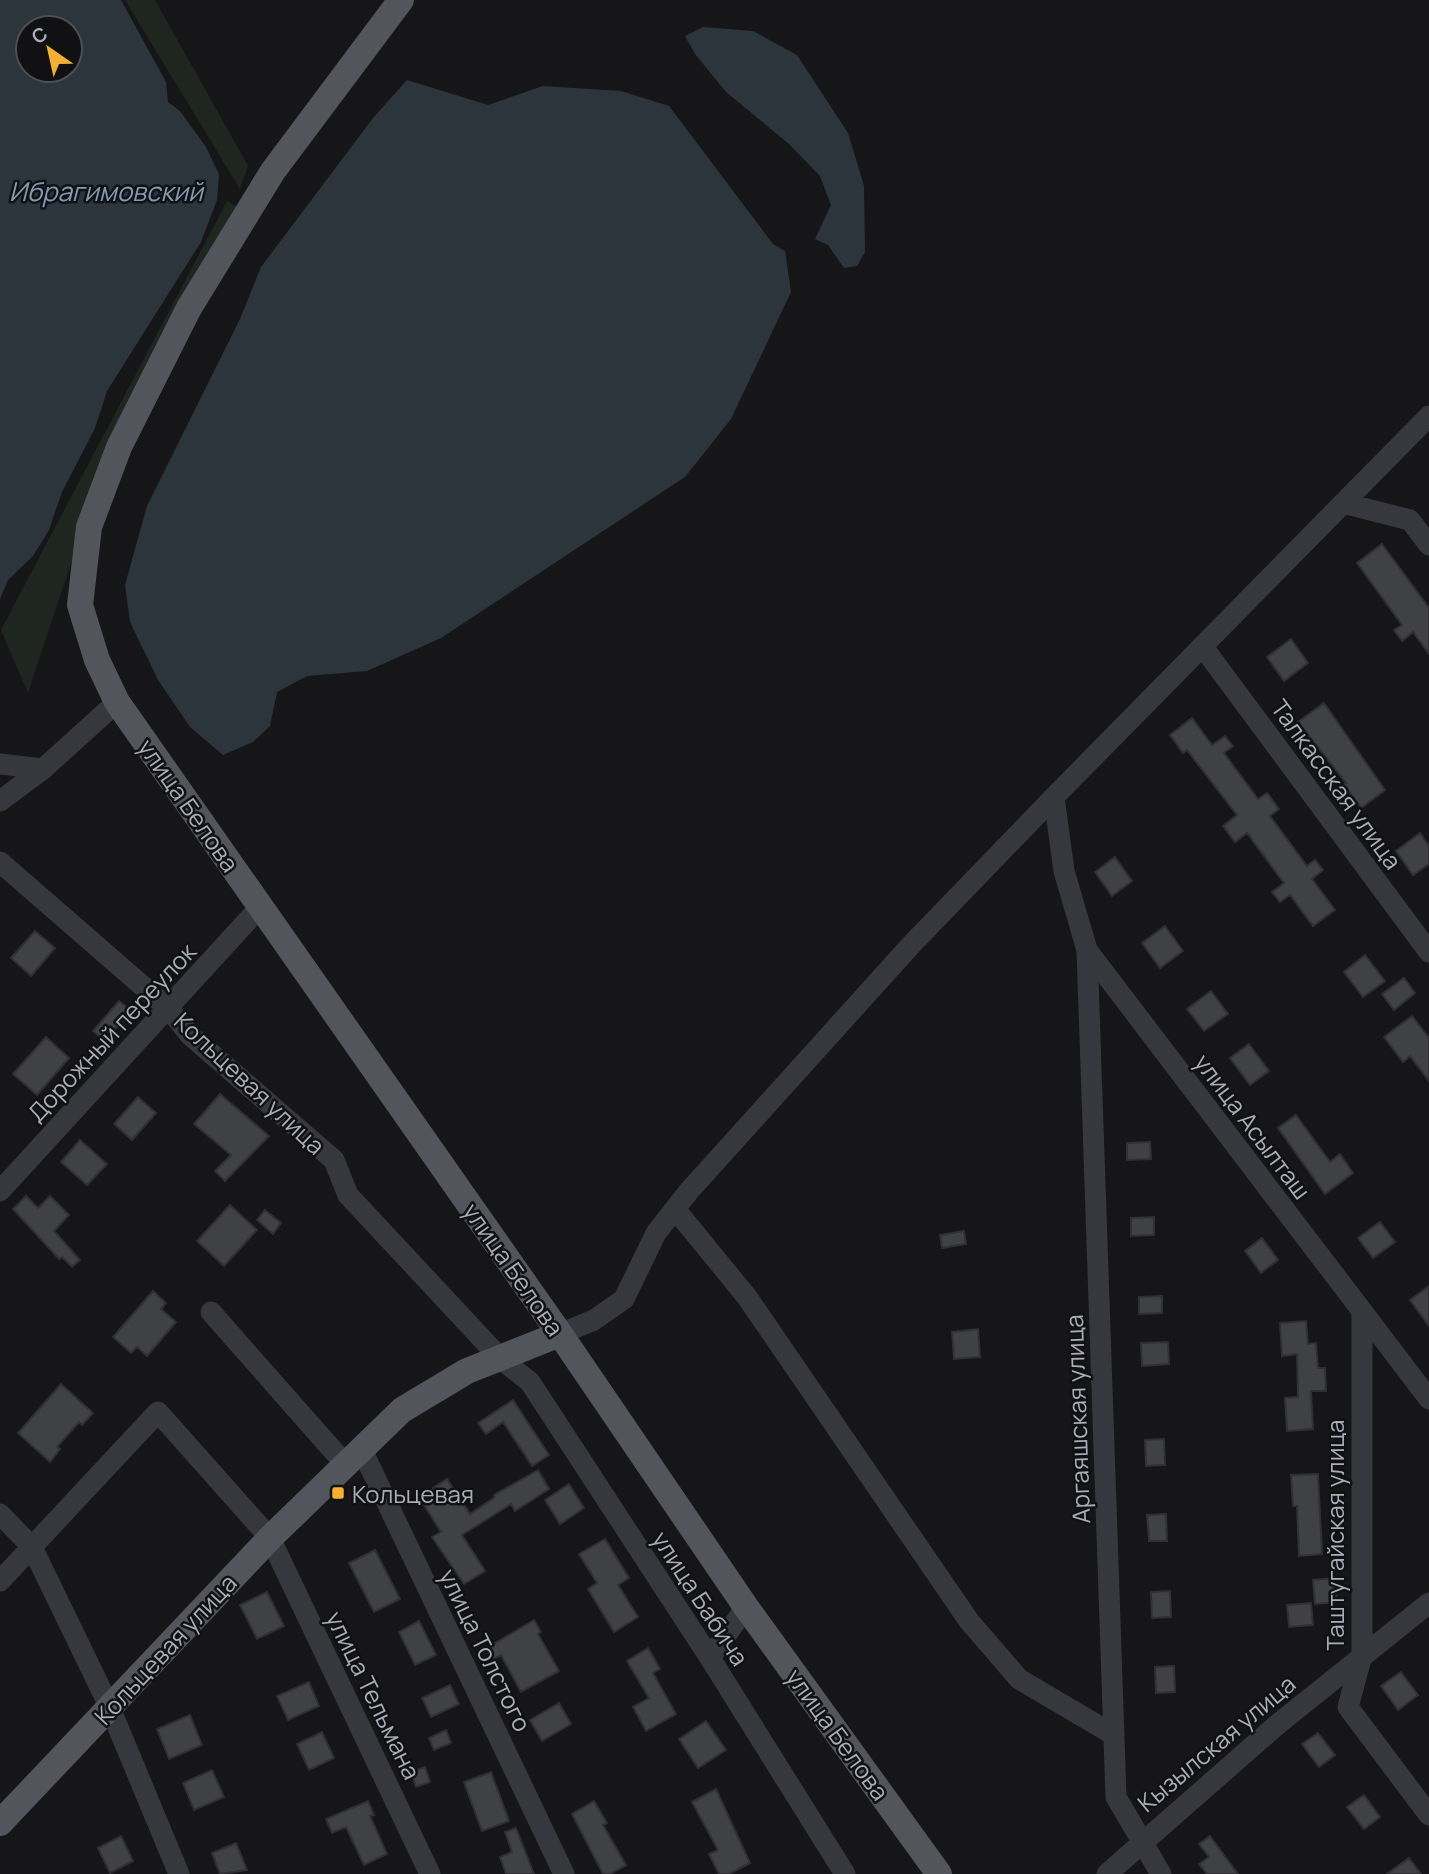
<svg xmlns="http://www.w3.org/2000/svg" width="1429" height="1874" font-family="Manrope,sans-serif">
<style>
.green{fill:#1e261f}
.water{fill:#2c353c;fill-rule:evenodd}
.building{fill:#404145;stroke:#303034;stroke-width:2}
.lines{fill:none;stroke-linecap:round;stroke-linejoin:round}
.minor{stroke:#37383d;stroke-width:21}
.major{stroke:#53555c;stroke-width:26}
.poi-dot{fill:#f2b134;stroke:#111113;stroke-width:2.5}
.labels{text-anchor:middle;dominant-baseline:central;stroke-width:5;stroke-linejoin:round;paint-order:stroke}
.street-label{font-size:24px;fill:#a8adb8;stroke:#111113}
.poi-label{font-size:24px;fill:#a8adb8;stroke:#111113;text-anchor:start}
.water-label{font-size:26px;font-style:italic;fill:#7f9bb3;stroke:#111113}
</style>
<rect width="100%" height="100%" fill="#161618"/>
<!-- green -->
<path class="green" d="M125,0H155L248,166L240,189Z
M227,201L242,209L79,539L28,693L1,630Z"/>
<!-- water -->
<path class="water" d="M0,0H121L166,82L168,102L180,111L206,147L219,174L217,200L201,242L107,391L95,428L62,492L49,530L33,556L8,580L0,599ZM28,28H70V70H28Z
M703,27L753,31L797,55L848,133L864,186L865,252L857,266L844,268L828,245L815,239L831,205L820,176L789,144L726,92L695,54L685,36Z
M407,80L488,105L543,86L621,91L669,106L773,244L785,251L791,292L731,419L685,477L441,638L367,671L307,676L277,692L270,726L253,742L223,755L190,727L158,680L130,622L125,585L147,506L240,319L261,267L373,118Z"/>
<!-- building -->
<path class="building" d="M1382,544L1429,608V654L1413,632L1402,641L1394,630L1402,625L1357,563Z
M1291,639L1308,663L1284,681L1267,657Z
M1324,703L1385,790L1361,808L1344,784L1346,783L1298,722Z
M1192,718L1212,745L1225,736L1233,746L1224,753L1258,799L1267,793L1279,809L1270,816L1307,866L1315,860L1323,870L1312,879L1335,910L1313,926L1290,895L1280,902L1272,892L1284,883L1247,833L1235,842L1223,826L1237,815L1187,750L1183,753L1170,735Z
M1420,833L1429,846V864L1413,875L1396,851Z
M1115,857L1132,881L1112,896L1095,872Z
M1165,926L1183,951L1160,968L1142,943Z
M35,931L55,948L31,976L11,958Z
M1365,955L1385,981L1363,997L1344,972Z
M1404,978L1415,993L1394,1010L1382,994Z
M1211,991L1228,1014L1204,1031L1187,1009Z
M119,1001L131,1011L105,1041L93,1031Z
M1412,1016L1429,1038V1081L1410,1056L1403,1062L1384,1037Z
M46,1037L69,1058L37,1095L13,1074Z
M1249,1044L1269,1071L1250,1085L1230,1058Z
M220,1094L269,1136L225,1181L215,1171L231,1155L194,1124Z
M138,1097L156,1113L132,1140L114,1124Z
M1296,1115L1330,1162L1340,1154L1353,1173L1325,1194L1278,1128Z
M80,1140L107,1164L87,1185L61,1162Z
M1150,1142L1151,1159L1127,1160V1143Z
M26,1196L38,1208L50,1196L69,1215L54,1231L80,1260L72,1267L62,1257L59,1259L13,1209Z
M230,1205L257,1230L224,1266L197,1241Z
M265,1210L281,1223L273,1234L257,1220Z
M1154,1217V1235L1131,1236V1218Z
M1380,1222L1395,1242L1373,1258L1358,1238Z
M964,1231L966,1244L942,1248L940,1235Z
M1262,1238L1278,1260L1261,1273L1245,1251Z
M1429,1286V1326L1410,1300Z
M153,1291L166,1303L161,1309L176,1322L147,1356L137,1347L131,1353L113,1337Z
M1162,1296V1313L1139,1314V1297Z
M1306,1321L1308,1344L1316,1343L1318,1368H1325L1326,1391H1311L1313,1429L1287,1431L1285,1398L1298,1397L1297,1354L1282,1356L1280,1323Z
M978,1329L980,1357L954,1359L952,1332Z
M1168,1342L1169,1364L1142,1366L1141,1343Z
M61,1384L93,1413L82,1425L79,1422L57,1447L60,1449L50,1462L18,1433Z
M513,1400L549,1455L532,1466L503,1422L486,1434L478,1423Z
M1164,1439L1165,1465L1146,1466L1145,1440Z
M538,1470L549,1489L515,1511L511,1504L462,1535L485,1571L464,1584L432,1537L441,1532L419,1497L447,1479L470,1514L495,1497L494,1495Z
M1318,1474L1322,1554L1299,1556L1297,1506H1293L1291,1475Z
M569,1484L584,1508L560,1524L545,1500Z
M1166,1514L1167,1541H1149L1147,1515Z
M605,1539L629,1578L618,1585L638,1617L614,1632L588,1589L597,1583L579,1554Z
M375,1550L400,1599L374,1612L349,1563Z
M1335,1578L1337,1602L1315,1604L1313,1580Z
M1170,1591L1171,1617L1152,1618L1151,1592Z
M267,1592L284,1626L257,1639L240,1605Z
M1311,1603L1313,1625L1289,1627L1287,1605Z
M534,1620L541,1632L538,1634L559,1671L521,1692L501,1655L492,1660L485,1649Z
M419,1621L436,1655L415,1665L399,1632Z
M648,1648L660,1669L653,1673L676,1714L646,1731L633,1707L649,1698L627,1661Z
M1174,1666L1175,1692L1156,1693L1155,1667Z
M1401,1672L1418,1695L1398,1710L1381,1686Z
M309,1682L319,1706L288,1720L277,1696Z
M450,1685L459,1704L431,1717L422,1698Z
M559,1703L571,1724L542,1741L530,1720Z
M190,1715L202,1745L169,1759L157,1729Z
M706,1721L726,1750L698,1768L679,1739Z
M446,1730L451,1743L434,1750L429,1738Z
M322,1732L334,1758L309,1770L297,1744Z
M1318,1733L1335,1755L1319,1767L1302,1744Z
M425,1767L430,1782L416,1787L411,1772Z
M212,1770L224,1797L194,1810L183,1783Z
M491,1772L509,1821L482,1831L464,1782Z
M716,1789L750,1863L729,1874H719L709,1854L718,1850L692,1802Z
M1364,1795L1380,1817L1364,1829L1347,1807Z
M368,1801L374,1815L370,1816L387,1854L364,1865L346,1827L332,1833L326,1819Z
M594,1801L607,1823L603,1825L626,1865L610,1874H603L572,1814Z
M516,1828L534,1874H506L500,1857L512,1852L505,1832Z
M121,1836L133,1861L110,1873L98,1848Z
M1210,1836L1238,1874H1207L1199,1864L1209,1857L1199,1844Z
M236,1843L247,1870L220,1874L212,1853Z
M1409,1858L1421,1874H1387Z"/>
<g class="lines">
<!-- minor -->
<path class="minor" d="M1429,416L1054,797L1064,871L1087,950L1429,1399
M1343,503L1410,520L1429,545
M1203,647L1429,952
M0,764L43,769
M0,801L43,769L117,702
M0,862L169,1009L190,1035L334,1160L348,1195L501,1359L530,1382L710,1658L845,1874
M1087,950L1116,1797L1161,1874
M0,1191L260,907
M675,1209L747,1297L969,1621L1019,1679L1114,1735
M211,1312L345,1464
M1362,1312V1655L1348,1707L1429,1815
M560,1334L594,1320L624,1299L656,1233L689,1191L911,945L1054,797
M361,1448L564,1874
M0,1514L32,1547L110,1708L179,1874
M0,1581L158,1412L270,1538L430,1874
M710,1658L746,1607
M1107,1874L1278,1724L1429,1603"/>
<!-- major -->
<path class="major" d="M401,0L273,171L189,308L119,447L89,527L80,605L97,660L117,702L560,1334L746,1607L939,1874
M0,1823L270,1538L402,1410L467,1371L560,1334"/>
</g>
<!-- markers -->
<rect class="poi-dot" x="331" y="1486" width="14" height="14" rx="3.5"/>
<g class="labels">
<!-- street labels -->
<g class="street-label">
<text transform="translate(1337 784) rotate(54)">Талкасская улица</text>
<text transform="translate(189 805) rotate(55)">улица Белова</text>
<text transform="translate(111 1032) rotate(-47)">Дорожный переулок</text>
<text transform="translate(250 1083) rotate(43)">Кольцевая улица</text>
<text transform="translate(1253 1126) rotate(53)">улица Асылташ</text>
<text transform="translate(514 1269) rotate(55)">улица Белова</text>
<text transform="translate(1077 1419) rotate(-92)">Аргаяшская улица</text>
<text transform="translate(1334 1535) rotate(-90)">Таштугайская улица</text>
<text transform="translate(701 1598) rotate(57)">улица Бабича</text>
<text transform="translate(165 1649) rotate(-47)">Кольцевая улица</text>
<text transform="translate(486 1650) rotate(64)">улица Толстого</text>
<text transform="translate(374 1695) rotate(64)">улица Тельмана</text>
<text transform="translate(838 1734) rotate(54)">улица Белова</text>
<text transform="translate(1216 1743) rotate(-40)">Кызылская улица</text>
</g>
<!-- poi labels -->
<g class="poi-label">
<text x="352" y="1493">Кольцевая</text>
</g>
<!-- water labels -->
<g class="water-label">
<text x="106" y="191">Ибрагимовский</text>
</g>
</g>
<!-- north arrow -->
<g transform="translate(49 49) rotate(326)"><circle r="33" fill="#111113" stroke="#4d4f55" stroke-width="2"/>
<path d="M0-5L12 26L0 18L-12 26Z" fill="#f2b134"/>
<text y="-10" font-size="19" font-weight="bold" text-anchor="middle" fill="#a8adb8">С</text>
</g>
</svg>
